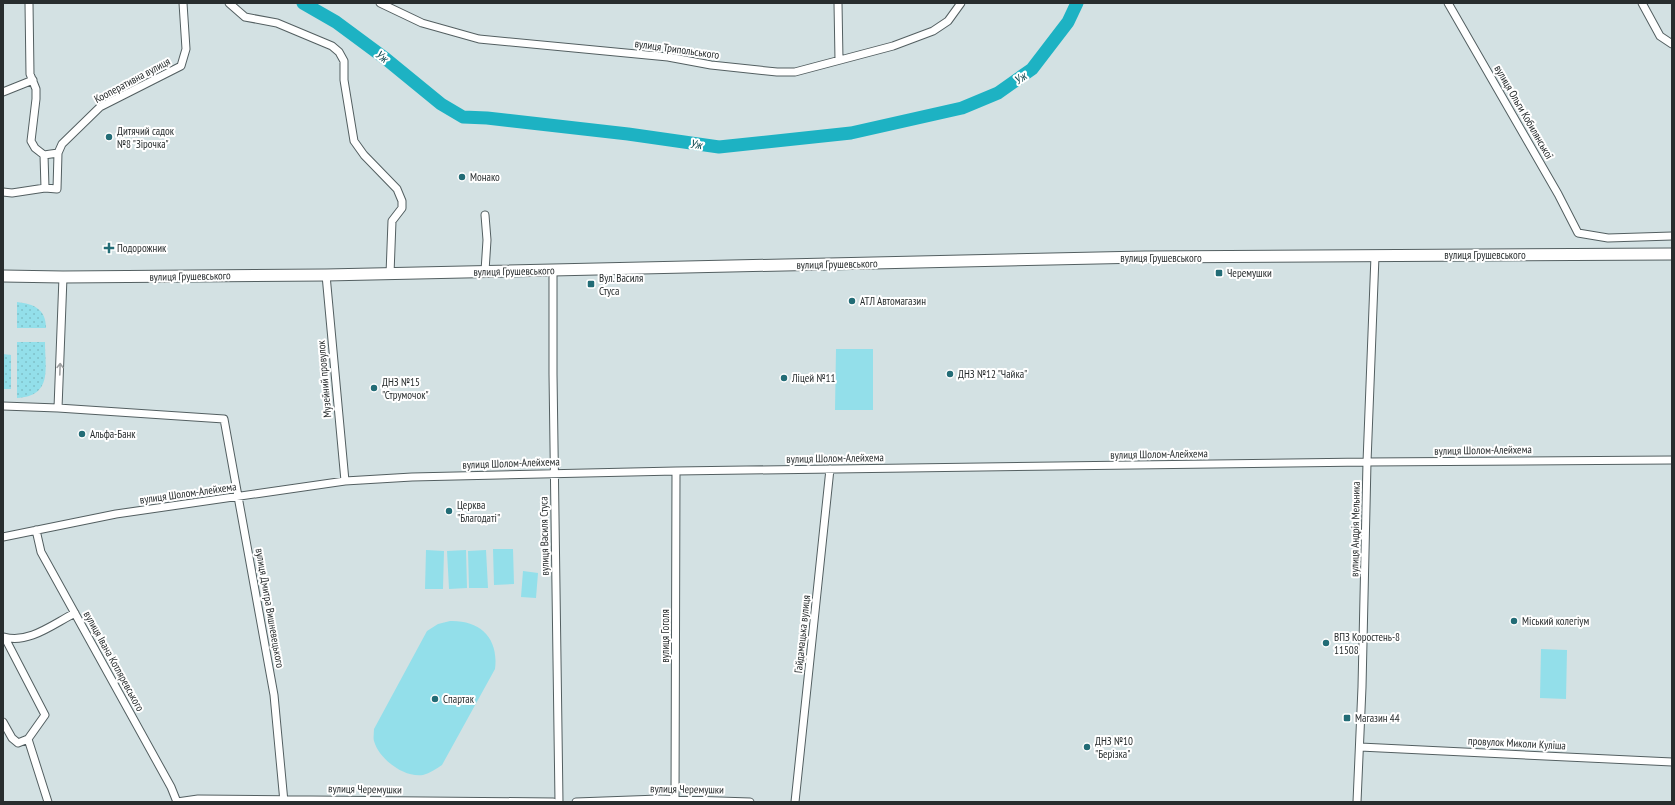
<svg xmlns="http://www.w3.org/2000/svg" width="1675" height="805" font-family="'PT Sans Narrow',sans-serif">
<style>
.grass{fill:url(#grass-dots)}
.green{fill:#93dfea}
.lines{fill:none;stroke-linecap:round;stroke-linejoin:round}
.river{stroke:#1db2c3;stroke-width:13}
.minor-casing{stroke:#535f61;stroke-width:9}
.highway-casing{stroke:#535f61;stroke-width:13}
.minor{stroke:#fff;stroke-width:7}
.highway{stroke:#fff;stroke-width:11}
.oneway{stroke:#9ea0a1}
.poi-dot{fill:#226c76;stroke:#fff;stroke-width:1.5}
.labels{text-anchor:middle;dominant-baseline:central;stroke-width:4;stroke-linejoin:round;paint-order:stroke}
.street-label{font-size:11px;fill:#282d2e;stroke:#fff}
.poi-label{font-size:11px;fill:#282d2e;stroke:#fff;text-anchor:start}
.water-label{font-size:12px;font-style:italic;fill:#114b53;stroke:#fff}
</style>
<defs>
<pattern id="grass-dots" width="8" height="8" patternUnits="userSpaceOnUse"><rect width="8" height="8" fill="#93dfea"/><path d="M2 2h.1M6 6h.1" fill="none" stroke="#7fc0c9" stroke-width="1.8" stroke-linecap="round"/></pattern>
</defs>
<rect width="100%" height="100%" fill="#d3e1e3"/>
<!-- grass -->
<path class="grass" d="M17,302C34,304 46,309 46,328H17Z
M17,342H45C45,369 53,396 17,398Z
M3,354L11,355V389H3Z"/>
<!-- green -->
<path class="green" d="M836,349H873V410H835Z
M493,549H513L514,584L494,585Z
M426,550L444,551L443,589H425Z
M466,550L467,588L449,589L447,551Z
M486,550L488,588H469L468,551Z
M523,571L538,573L536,598L521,597Z
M450,621C480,620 499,638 495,669L442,765C436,769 430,773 423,775C404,778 379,759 374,741C373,738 374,733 374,729L427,631L438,624Z
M1541,649L1567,650L1566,699L1540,698Z"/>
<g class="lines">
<!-- river -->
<path class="river" d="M303,3L336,22L386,59L441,104L463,117L487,118L628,134L719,147L851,133L962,108L998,93L1032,69L1068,22L1077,3"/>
<!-- minor casing -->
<g class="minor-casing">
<path id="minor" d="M29,3L30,74L36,89V99L31,141L35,148L44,155L58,153
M229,3L245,17L277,23L332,46L339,52L344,61V80L354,141L364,155L397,189L402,201V208L392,221L390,274
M380,3L422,23L479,39L668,57L711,65L777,72H795L893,46L933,31L948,21L961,3
M838,3L839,60
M1448,3L1558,194L1578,233L1608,238L1672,236
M1642,3L1660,36L1672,44
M3,92L33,80
M44,155L45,188L57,189L58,153L62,144L100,107L181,66L186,49L183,3
M3,192L12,193L45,188
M485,215L487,240L485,271
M553,270V374L559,802
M326,275L345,481
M3,406L58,408L224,419L274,695L284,802
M58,408L63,277
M36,530L41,552L171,787L177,802
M3,537L116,514L345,481L412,477L676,471L1367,462L1672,460
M4,637C29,644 53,624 75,613
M5,638L45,715L28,739
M3,722L12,738L18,743L28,739L48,802
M1360,747L1672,762
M177,802L198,799L553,802
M576,802L659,799L750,802
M675,802L676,471
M795,802L830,469
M1357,802L1362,687L1367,462L1375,256"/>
</g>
<!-- highway casing -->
<g class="highway-casing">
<path id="highway" d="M3,276L63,277L326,275L1144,257L1672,254"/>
</g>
<!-- minor -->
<use href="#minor" class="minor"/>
<!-- highway -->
<use href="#highway" class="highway"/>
</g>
<!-- one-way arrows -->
<defs><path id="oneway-shaft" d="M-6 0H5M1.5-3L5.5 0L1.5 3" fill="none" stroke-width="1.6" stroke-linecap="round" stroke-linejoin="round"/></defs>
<use class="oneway" href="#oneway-shaft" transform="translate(60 369) rotate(-88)"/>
<!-- markers -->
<g class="poi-dot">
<circle cx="109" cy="137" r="4"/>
<circle cx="462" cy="177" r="4"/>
<path d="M107 242h4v4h4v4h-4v4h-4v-4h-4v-4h4z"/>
<rect x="1215" y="269" width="8" height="8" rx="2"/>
<rect x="587" y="280" width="8" height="8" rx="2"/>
<circle cx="852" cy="301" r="4"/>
<circle cx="950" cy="374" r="4"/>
<circle cx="784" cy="378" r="4"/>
<circle cx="374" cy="388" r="4"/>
<circle cx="82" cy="434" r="4"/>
<circle cx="449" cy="511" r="4"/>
<circle cx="1514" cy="621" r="4"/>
<circle cx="1326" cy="643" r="4"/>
<circle cx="435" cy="699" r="4"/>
<rect x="1343" y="714" width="8" height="8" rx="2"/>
<circle cx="1087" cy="747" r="4"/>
</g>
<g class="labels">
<!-- street labels -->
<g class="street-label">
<text transform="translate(677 49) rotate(8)">вулиця Трипольського</text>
<text transform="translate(132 80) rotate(-28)">Кооперативна вулиця</text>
<text transform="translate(1524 112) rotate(60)">вулиця Ольги Кобилянської</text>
<text x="1485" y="255">вулиця Грушевського</text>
<text x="1161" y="258">вулиця Грушевського</text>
<text transform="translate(837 264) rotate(-1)">вулиця Грушевського</text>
<text transform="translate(514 271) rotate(-1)">вулиця Грушевського</text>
<text transform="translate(190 276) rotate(-1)">вулиця Грушевського</text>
<text transform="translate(324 379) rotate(-95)">Музейний провулок</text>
<text transform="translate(1483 450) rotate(-1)">вулиця Шолом-Алейхема</text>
<text transform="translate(1159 454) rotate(-1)">вулиця Шолом-Алейхема</text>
<text transform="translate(835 458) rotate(-1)">вулиця Шолом-Алейхема</text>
<text transform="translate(511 463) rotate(-2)">вулиця Шолом-Алейхема</text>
<text transform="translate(188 493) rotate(-8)">вулиця Шолом-Алейхема</text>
<text transform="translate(1355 529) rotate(-89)">вулиця Андрія Мельника</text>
<text transform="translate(544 536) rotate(-91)">вулиця Василя Стуса</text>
<text transform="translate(270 608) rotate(80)">вулиця Дмитра Вишневецького</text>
<text transform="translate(802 634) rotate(-84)">Гайдамацька вулиця</text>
<text transform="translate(665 636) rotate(-90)">вулиця Гоголя</text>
<text transform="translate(114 661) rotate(61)">вулиця Івана Котляревського</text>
<text transform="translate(1517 743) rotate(3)">провулок Миколи Куліша</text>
<text transform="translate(365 789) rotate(1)">вулиця Черемушки</text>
<text transform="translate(687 789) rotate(1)">вулиця Черемушки</text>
</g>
<!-- poi labels -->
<g class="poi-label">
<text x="117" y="131">Дитячий садок<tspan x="117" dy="13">№8 "Зірочка"</tspan></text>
<text x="470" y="177">Монако</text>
<text x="117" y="248">Подорожник</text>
<text x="1227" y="273">Черемушки</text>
<text x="599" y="278">Вул. Василя<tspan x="599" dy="13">Стуса</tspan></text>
<text x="860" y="301">АТЛ Автомагазин</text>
<text x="958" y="374">ДНЗ №12 "Чайка"</text>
<text x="792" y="378">Ліцей №11</text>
<text x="382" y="382">ДНЗ №15<tspan x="382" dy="13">"Струмочок"</tspan></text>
<text x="90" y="434">Альфа-Банк</text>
<text x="457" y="505">Церква<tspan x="457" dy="13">"Благодаті"</tspan></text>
<text x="1522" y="621">Міський колегіум</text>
<text x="1334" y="637">ВПЗ Коростень-8<tspan x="1334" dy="13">11508</tspan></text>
<text x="443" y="699">Спартак</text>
<text x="1355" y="718">Магазин 44</text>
<text x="1095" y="741">ДНЗ №10<tspan x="1095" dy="13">"Берізка"</tspan></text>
</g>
<!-- water labels -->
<g class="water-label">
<text transform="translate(382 56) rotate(37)">Уж</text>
<text transform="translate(1020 78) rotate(-36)">Уж</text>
<text transform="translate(696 144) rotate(9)">Уж</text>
</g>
</g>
<!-- border -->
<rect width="1675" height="805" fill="none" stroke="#282d2e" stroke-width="8"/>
</svg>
